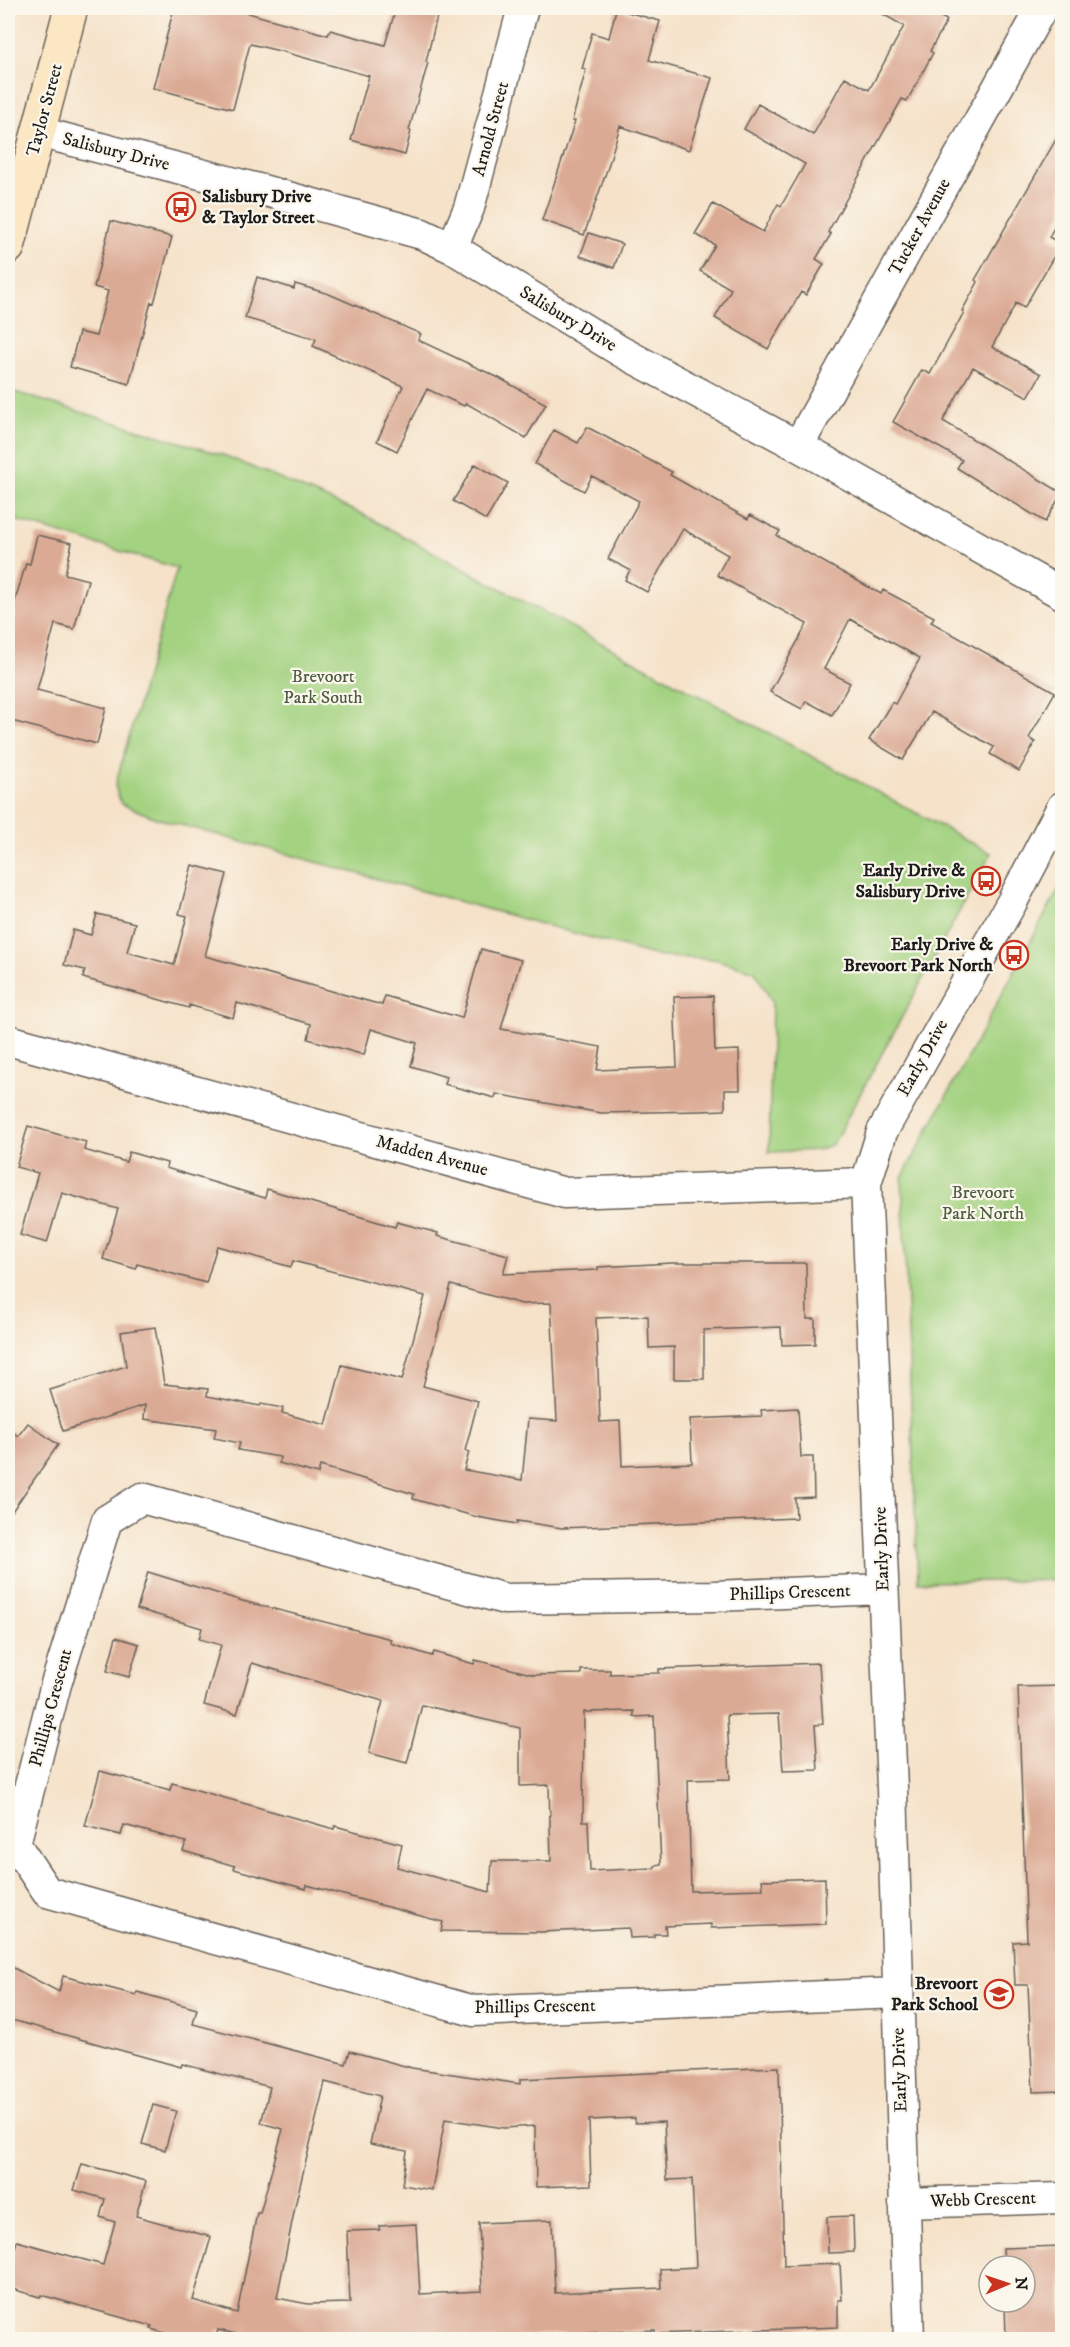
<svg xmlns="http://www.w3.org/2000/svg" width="1070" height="2347" font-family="'IM FELL DW Pica',serif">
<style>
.green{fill:#a3d280;stroke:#60774e;stroke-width:1.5}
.building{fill:#dbaa94;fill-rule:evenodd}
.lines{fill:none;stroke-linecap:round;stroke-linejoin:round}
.street-casing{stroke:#686159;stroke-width:33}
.secondary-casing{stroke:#686159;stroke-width:36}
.street{stroke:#fff;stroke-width:30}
.secondary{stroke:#fbe7c3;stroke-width:33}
.labels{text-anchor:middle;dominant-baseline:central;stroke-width:4.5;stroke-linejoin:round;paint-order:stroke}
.street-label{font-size:18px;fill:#1c1c1c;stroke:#fbf7ec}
.poi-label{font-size:18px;font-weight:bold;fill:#1c1c1c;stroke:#fbf7ec;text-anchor:end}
.park-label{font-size:18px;fill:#4b5c3f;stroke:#fbf7ec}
</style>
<rect width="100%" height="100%" fill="#fbf7ec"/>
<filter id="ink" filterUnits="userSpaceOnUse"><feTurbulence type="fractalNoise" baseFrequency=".0167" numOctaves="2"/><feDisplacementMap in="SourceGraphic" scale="12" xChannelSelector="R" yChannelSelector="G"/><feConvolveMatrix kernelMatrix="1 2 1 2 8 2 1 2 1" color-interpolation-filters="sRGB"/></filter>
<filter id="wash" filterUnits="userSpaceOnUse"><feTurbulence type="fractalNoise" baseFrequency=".008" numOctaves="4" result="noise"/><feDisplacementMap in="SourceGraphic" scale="24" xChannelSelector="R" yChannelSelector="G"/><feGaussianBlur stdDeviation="1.35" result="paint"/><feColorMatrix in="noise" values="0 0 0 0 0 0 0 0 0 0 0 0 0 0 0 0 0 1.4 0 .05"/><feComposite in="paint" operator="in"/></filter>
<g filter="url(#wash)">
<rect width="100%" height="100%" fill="#f5e2c9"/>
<!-- green -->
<path class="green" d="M8,390L226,456L362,514L991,853L833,1144L818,1150L769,1152L772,1002L755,971L714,959L661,957L156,818L121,804L115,786L177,568L8,518Z
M1059,889L1062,891V1580L918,1582L902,1178Z"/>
<g id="blocks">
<!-- building -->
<path class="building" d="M174,8H230L328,35L330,30L385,45L396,8H439L426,62L428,63L409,130L411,131L405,155L351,140L369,76L284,52L250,44L233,109L153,88Z
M872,8H923L947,20L930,51L933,53L907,101L902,99L828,232L831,234L816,259L824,264L806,295L801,292L768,349L715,318L731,289L700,271L715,245L695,234L713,204L763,232L778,204L781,206L805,164L744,129L758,104L813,135L845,77L869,90L904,26Z
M616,9L660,21L649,60L712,78L689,150L620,126L608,167L584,235L542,220L575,121H572L586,70L582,69L592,33L609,38Z
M1062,129V213L1049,237L1061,244L1024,308L1016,303L992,347L1041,374L1028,397L973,367L943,421L1062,493L1045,522L957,468L962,460L893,422L922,370L930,374L964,312L962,311L978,282L975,280Z
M111,221L172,237L154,303L151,302L129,384L70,367L79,332L96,336L108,291L94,287Z
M589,233L622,244L614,268L580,256Z
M257,277L294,289L295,284L329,294L421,334L418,340L499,378L546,404L526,438L466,403L464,406L427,389L397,451L377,441L403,386L313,346L316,339L245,318Z
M587,427L672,472L670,475L748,519L750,515L780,531L777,536L881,594L883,590L934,617L931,622L1055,692L1029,738L1035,742L1019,771L990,754L994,747L932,712L903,760L869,740L892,702L895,704L920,658L850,619L824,669L850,683L832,715L806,701L802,709L770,692L807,624L717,575L728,555L683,529L647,592L625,580L630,570L608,559L639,501L592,476L584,491L535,464L554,430L578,443Z
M475,464L508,483L486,520L453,501Z
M37,535L72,543L65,574L88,580L74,629L55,624L37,690L106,708L97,744L8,720V639L15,612L12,611L26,563L30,564Z
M192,865L227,874L205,956L382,1005L385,996L462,1018L481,949L521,960L501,1029L601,1047L597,1070L677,1067L674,997L713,996L715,1051L739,1050L740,1090H725V1110L701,1111L601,1113L496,1094L495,1098L444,1084L446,1077L411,1066L417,1043L371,1029L364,1055L308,1039L311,1024L237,1003L233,1018L189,1005V1008L83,978L85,970L64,965L73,930L91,935L97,914L135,923L127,952L174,965L187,916L179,914Z
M28,1126L86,1142L84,1150L126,1162L129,1152L167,1163L166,1168L265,1198L267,1189L395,1227L397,1222L438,1233L437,1236L508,1255L503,1274L598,1270V1267L672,1263H806L807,1319H815V1344L782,1345L781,1327L704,1330V1379H674V1347L649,1348L648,1316L596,1318L600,1422L620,1421L622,1466L692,1463L690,1419L762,1416L761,1410L798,1408L801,1457H813L814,1497L795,1498L796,1518L562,1528L517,1521V1524L477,1517L413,1499L414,1494L320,1466L318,1474L279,1463L280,1457L238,1450L240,1443L214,1438L216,1429L144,1419L145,1405L63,1431L50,1390L126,1366L121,1332L155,1327L164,1384L208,1389L207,1396L260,1406L261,1404L283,1408L282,1413L326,1425L342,1365L402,1380L425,1296L293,1261L291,1267L217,1246L206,1283L137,1264L136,1269L103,1259L118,1209L62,1193L47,1243L20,1235L38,1173L16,1167ZM451,1285L522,1304L551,1303L557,1421L528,1419L522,1480L464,1470L469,1452L465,1451L478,1401L423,1386Z
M28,1423L58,1445L8,1517V1429L18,1436Z
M148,1572L239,1600L391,1639L390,1643L432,1656L434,1652L474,1664L475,1660L535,1675L581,1674V1670H610V1674L659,1673V1669L819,1663L823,1724L815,1725L818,1770L783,1771L779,1714L727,1715L730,1779L688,1780L691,1891L763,1889L762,1880L825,1878L826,1924L711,1928V1924L665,1926L666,1934H654V1937L630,1938L629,1928L540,1932L441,1931L443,1922L307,1885L306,1889L234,1869L235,1866L183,1851L186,1842L124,1825L121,1835L85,1826L100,1771L170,1790L172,1783L334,1829L335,1826L402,1844L397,1867L490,1892L492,1861H551L549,1785L520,1786V1728L422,1705L407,1763L369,1753L383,1701L252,1663L237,1714L204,1705L221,1645L199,1639L202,1628L137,1609ZM634,1711V1717L654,1716L661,1864L656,1865L654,1868L590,1871L588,1821H583L584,1712Z
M116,1637L139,1644L129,1677L107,1671Z
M1062,1686V2091L1033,2092L1028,1985H1015L1013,1942L1027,1941L1018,1687Z
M8,1965L59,1992L63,1976L136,1995L137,1992L197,2009L193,2024L346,2064L350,2051L412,2068L520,2084V2079L779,2067L784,2266L840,2264L842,2300H838V2327L655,2334V2330L516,2336L517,2340H453V2336L373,2340H263L218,2330L215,2340H188L151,2329L152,2326L41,2295L40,2297L8,2288V2274L17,2241L103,2265L115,2222L100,2217L105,2199L74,2190L82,2164L146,2181L136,2216L211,2237L193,2300L237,2313L257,2213H260L283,2129L261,2123L270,2087L182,2064L181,2067L8,2019ZM325,2082L380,2096L370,2144L407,2151L402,2185L432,2190L445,2119L504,2128L535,2126L536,2187L591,2185L589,2120L635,2118V2123L664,2122L667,2180L692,2179L696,2267L660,2269L661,2288L555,2293L552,2220L479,2223L482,2291L420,2294L416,2224L380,2226V2230L347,2231L350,2303L308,2304L277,2298L296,2202Z
M153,2105L176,2111L165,2150L142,2144Z
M853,2216L854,2252L828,2253L827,2217Z
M1062,2246V2340H1006L1005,2302H1025V2266H1004L1003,2248Z"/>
</g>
</g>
<g filter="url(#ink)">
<use href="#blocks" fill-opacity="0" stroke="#686159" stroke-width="1.5"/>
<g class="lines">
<!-- street casing -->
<g class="street-casing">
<path id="street" d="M39,132L266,191L422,234L452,248L620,351L798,446L1062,594
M452,248L469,208L523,8
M798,446L1042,8
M8,1040L565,1193L866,1183
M883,1589L714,1596L505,1599L142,1498L107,1520L56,1684L15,1844L47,1892L474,2011L898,1993
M904,2203L1062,2198
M909,2340L892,1788L866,1183L882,1132L1012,902L1062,807"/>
</g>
<!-- secondary casing -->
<g class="secondary-casing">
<path id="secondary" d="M8,247L71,8"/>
</g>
<!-- street -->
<use href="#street" class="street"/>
<!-- secondary -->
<use href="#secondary" class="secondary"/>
</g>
</g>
<!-- icons -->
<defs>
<g id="bus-ring" transform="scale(1.5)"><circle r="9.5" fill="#fbf7ec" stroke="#c8321e" stroke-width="1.5"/><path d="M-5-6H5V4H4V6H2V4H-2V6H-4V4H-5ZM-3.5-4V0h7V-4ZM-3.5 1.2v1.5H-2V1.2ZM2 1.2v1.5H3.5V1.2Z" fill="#c8321e"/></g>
<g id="school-ring" transform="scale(1.5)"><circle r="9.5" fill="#fbf7ec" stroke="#c8321e" stroke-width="1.5"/><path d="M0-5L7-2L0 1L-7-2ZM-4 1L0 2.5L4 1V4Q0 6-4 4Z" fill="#c8321e"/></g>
</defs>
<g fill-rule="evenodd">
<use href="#bus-ring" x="181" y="207"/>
<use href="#bus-ring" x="986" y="881"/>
<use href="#bus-ring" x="1014" y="955"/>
<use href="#school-ring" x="999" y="1994"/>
</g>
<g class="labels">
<!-- street labels -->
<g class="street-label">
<text transform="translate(45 110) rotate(-75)">Taylor Street</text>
<text transform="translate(491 129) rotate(-75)">Arnold Street</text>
<text transform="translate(116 152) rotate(14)">Salisbury Drive</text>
<text transform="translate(920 227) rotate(-61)">Tucker Avenue</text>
<text transform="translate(568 319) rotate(31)">Salisbury Drive</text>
<text transform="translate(923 1058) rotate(-61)">Early Drive</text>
<text transform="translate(432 1156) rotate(15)">Madden Avenue</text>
<text transform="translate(882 1549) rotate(-92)">Early Drive</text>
<text transform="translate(790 1593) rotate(-2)">Phillips Crescent</text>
<text transform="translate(51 1708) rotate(-75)">Phillips Crescent</text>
<text transform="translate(535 2007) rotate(-1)">Phillips Crescent</text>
<text transform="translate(900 2070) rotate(-92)">Early Drive</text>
<text transform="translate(983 2200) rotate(-2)">Webb Crescent</text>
</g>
<!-- poi labels -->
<g class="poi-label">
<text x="202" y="197" text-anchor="start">Salisbury Drive<tspan x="202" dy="21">&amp; Taylor Street</tspan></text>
<text x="965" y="871">Early Drive &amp;<tspan x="965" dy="21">Salisbury Drive</tspan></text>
<text x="993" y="945">Early Drive &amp;<tspan x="993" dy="21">Brevoort Park North</tspan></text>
<text x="978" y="1984">Brevoort<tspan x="978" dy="21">Park School</tspan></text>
</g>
<!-- park labels -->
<g class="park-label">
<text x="323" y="677">Brevoort<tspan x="323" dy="21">Park South</tspan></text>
<text x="983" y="1193">Brevoort<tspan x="983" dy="21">Park North</tspan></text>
</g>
</g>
<!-- margin -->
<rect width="1070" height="2347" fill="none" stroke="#fbf7ec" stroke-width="30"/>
<!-- north arrow -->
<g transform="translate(1007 2284) rotate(88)"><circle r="28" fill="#fbf7ec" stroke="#a29f99" stroke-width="1.5"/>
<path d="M0-4.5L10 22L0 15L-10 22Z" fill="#c8321e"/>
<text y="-9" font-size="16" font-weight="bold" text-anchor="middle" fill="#1c1c1c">N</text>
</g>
</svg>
